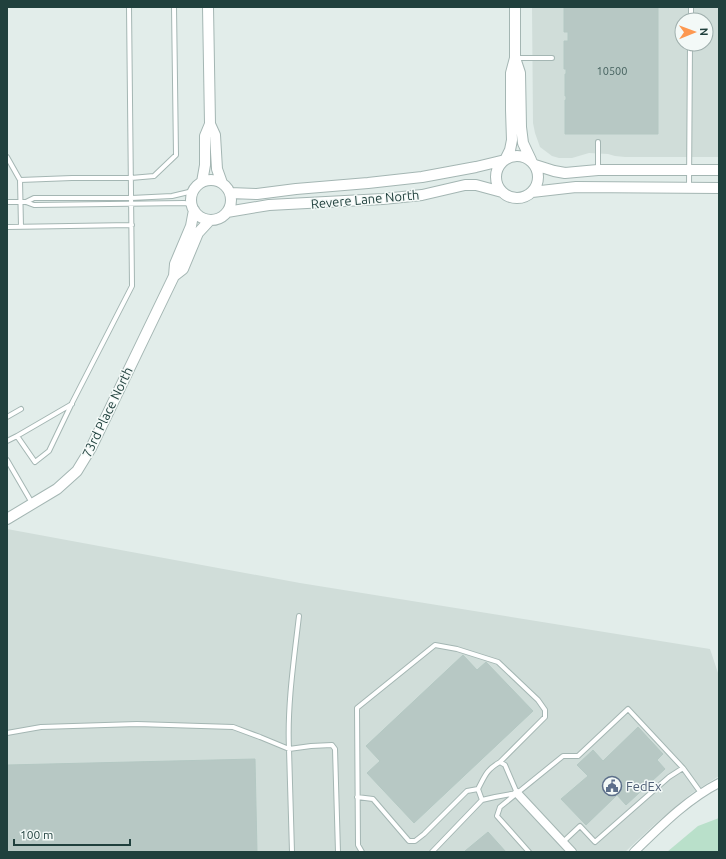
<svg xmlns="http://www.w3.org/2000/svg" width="726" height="859" font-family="Ubuntu,sans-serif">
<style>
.built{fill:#d0ddd9;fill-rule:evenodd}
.green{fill:#b9e0ca}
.building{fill:#b7c8c4;stroke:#b4c8c3}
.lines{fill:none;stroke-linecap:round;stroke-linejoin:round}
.service-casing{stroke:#a4b6b3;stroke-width:6}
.minor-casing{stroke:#a4b6b3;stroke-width:10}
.tertiary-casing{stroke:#a4b6b3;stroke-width:12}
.service{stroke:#fff;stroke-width:4}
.minor{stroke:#fff;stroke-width:8}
.tertiary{stroke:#fff;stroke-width:10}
.labels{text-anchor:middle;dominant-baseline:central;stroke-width:3;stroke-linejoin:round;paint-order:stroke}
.number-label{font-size:11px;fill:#46625f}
.street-label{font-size:13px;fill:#20403d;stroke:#f3f9f7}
.service-label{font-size:13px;fill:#4e5e75;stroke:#f3f9f7;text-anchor:start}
</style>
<rect width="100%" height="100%" fill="#e2edea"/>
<!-- built -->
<path class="built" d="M532,7H719V157H625L615,156L608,154L589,153L572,158H559L552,156L540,147L535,133L533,123ZM682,20H706V44H682Z
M7,529L300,583L710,649L719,676V776L692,793L655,824L625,852H7Z"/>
<!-- green -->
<path class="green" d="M719,818V852H667L698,826Z"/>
<!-- building -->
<path class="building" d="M564,7H658V134H565V100H566V96H565V74H566V69H564V41H568V32H564Z
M463,655L477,670L486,662L533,711L414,823L367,773L380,761L366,746Z
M638,727L663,754L657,760L665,769L626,805L617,795L586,825L561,799L588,776L577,765L593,750L603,761Z
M255,759L257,852H7V765Z
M488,832L506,852H466L465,851Z"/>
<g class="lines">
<!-- service casing -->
<g class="service-casing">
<path id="service" d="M691,20V7
M516,58H552
M7,157L20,180L21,227
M598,169V142
M20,180L72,178H131L154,176L176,155L174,7
M689,187L690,44
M7,202H26L34,205L184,203L191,204
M26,202L34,198H131L172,196L193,191
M7,227L132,225
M7,417L21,409
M17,436L72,404
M7,441L17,436L35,462L49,451L72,403L132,286L129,7
M7,460L32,503
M7,733L41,727L137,724L233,727L260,737L289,749C287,706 294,659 299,616
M500,762L505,765L517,793L495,797L482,800L478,789C485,776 486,770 500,762Z
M357,797L373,799L409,841H415L424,834L467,791L478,789
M563,842L580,826L595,842L669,777L683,768L701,793
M292,852L289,749L311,746L332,745L335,749L338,852
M362,852L358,845L357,708L435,645L457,649L498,662L538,700L545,710V717L500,762
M432,852L482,800
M529,852L497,816L500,807L563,756H578L628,709L683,768"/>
</g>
<!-- minor casing -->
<g class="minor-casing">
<path id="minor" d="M517,793L572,852
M634,852C660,827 686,800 719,783"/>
</g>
<!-- tertiary casing -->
<g class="tertiary-casing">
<path id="tertiary" d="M515,7V58L520,73L521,127L523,143L531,160
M210,124L215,135L217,169L222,183
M496 177a21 21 0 1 1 42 0a21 21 0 1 1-42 0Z
M535,165L554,171L565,173L598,170H719
M191 200a20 20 0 1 1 40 0a20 20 0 1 1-40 0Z
M202,182L205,165V136L210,124L208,7
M532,192L576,187L719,188
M230,193L257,194L296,189L368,183L422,177L476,167L505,160L510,150L512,140L511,110V73L515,58
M227,212L269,205L383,199L422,195L465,185H476L502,192
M174,276L183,269L198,233L210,220
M7,519L57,489L77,471L91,448L174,276L175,264L191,226L194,210"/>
</g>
<!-- service -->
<use href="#service" class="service"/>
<!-- minor -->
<use href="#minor" class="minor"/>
<!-- tertiary -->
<use href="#tertiary" class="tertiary"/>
</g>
<!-- icons -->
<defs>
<g id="civic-ring" transform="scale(1)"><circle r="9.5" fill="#f3f9f7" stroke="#5c6f8a" stroke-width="1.5"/><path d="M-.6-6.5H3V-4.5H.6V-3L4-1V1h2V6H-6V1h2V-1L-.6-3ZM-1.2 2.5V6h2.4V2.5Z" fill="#5c6f8a"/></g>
</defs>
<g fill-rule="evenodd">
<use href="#civic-ring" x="612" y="786"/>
</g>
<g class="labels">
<!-- number labels -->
<g class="number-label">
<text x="612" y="71">10500</text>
</g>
<!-- street labels -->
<g class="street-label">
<text transform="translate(365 199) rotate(-5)">Revere Lane North</text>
<text transform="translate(107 412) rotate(-64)">73rd Place North</text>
</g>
<!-- service labels -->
<g class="service-label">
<text x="626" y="786">FedEx</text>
</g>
</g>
<!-- border -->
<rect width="726" height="859" fill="none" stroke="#20403d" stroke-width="16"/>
<!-- north arrow -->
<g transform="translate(694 32) rotate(89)"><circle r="19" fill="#f3f9f7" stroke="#9fafad"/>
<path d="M0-3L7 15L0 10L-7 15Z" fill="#fd9850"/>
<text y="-6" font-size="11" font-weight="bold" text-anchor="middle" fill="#20403d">N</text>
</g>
<!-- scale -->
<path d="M14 839v6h116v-6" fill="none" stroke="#20403d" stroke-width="2"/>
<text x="20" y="839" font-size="12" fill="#20403d" stroke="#f3f9f7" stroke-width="3" paint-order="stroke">100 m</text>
</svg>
